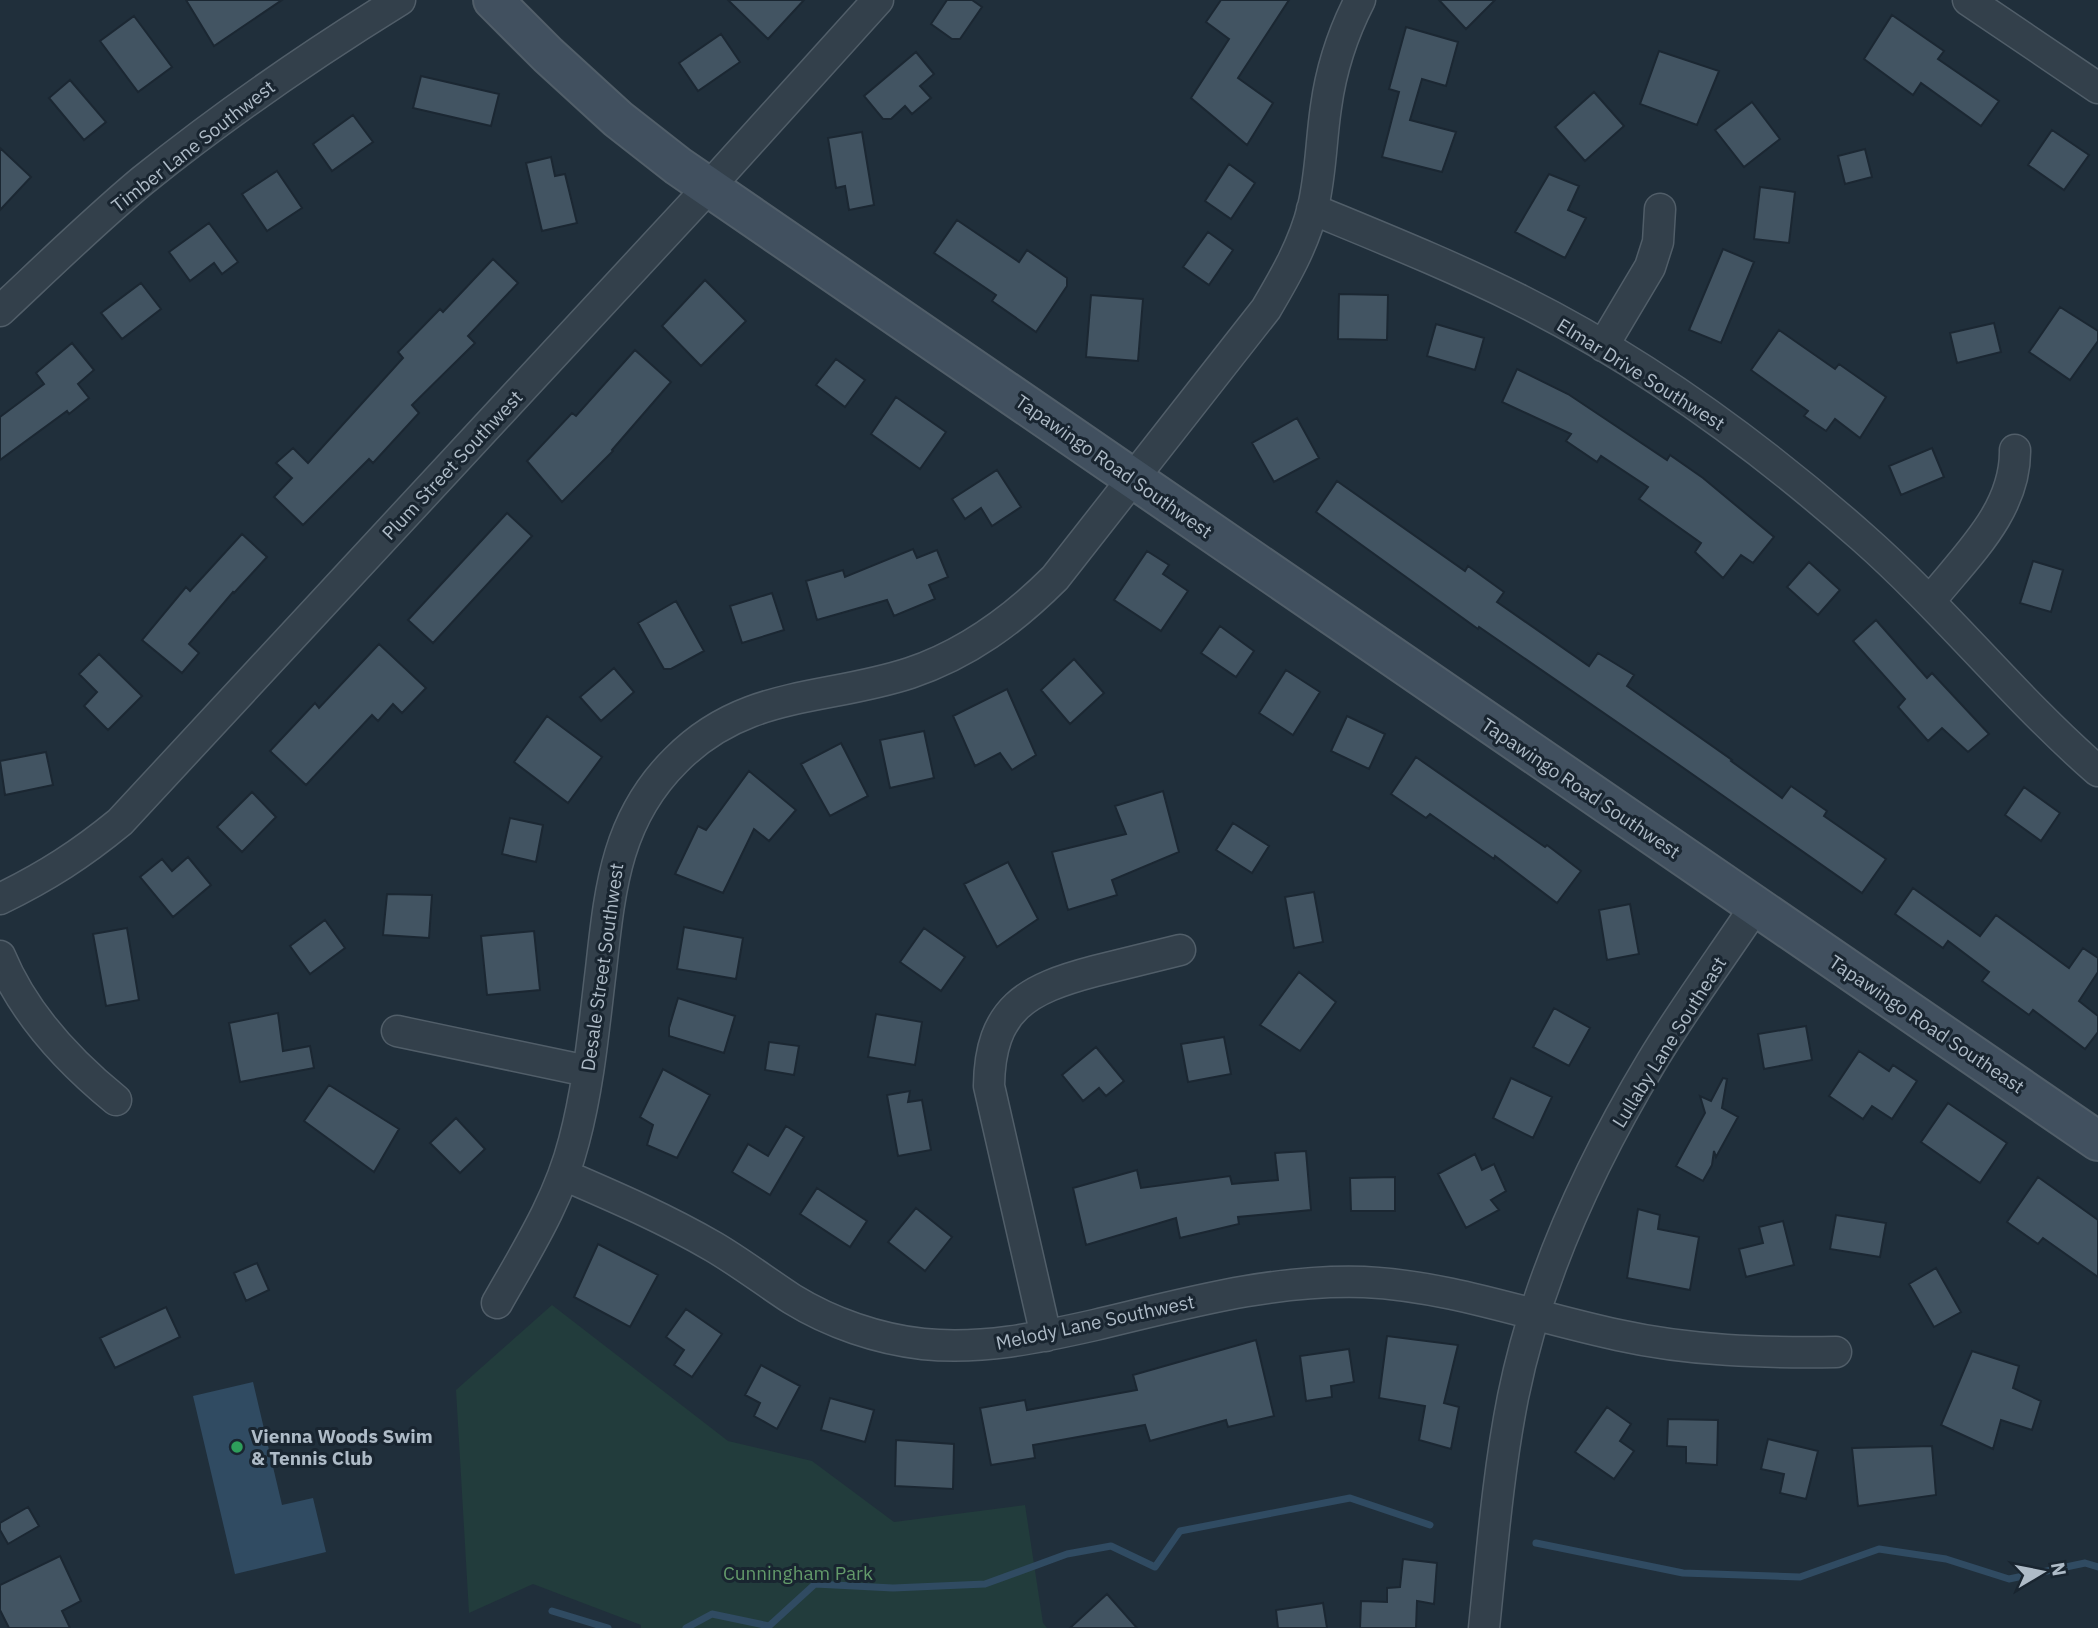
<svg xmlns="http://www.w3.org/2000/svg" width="2098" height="1628" font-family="'IBM Plex Sans',sans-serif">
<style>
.green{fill:#223c3c}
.water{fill:#304b62}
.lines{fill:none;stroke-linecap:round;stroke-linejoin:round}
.stream{stroke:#304b62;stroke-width:7}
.building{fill:#425462;stroke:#1b2732;stroke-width:2}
.street-casing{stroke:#515e69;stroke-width:33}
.secondary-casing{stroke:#515e69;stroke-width:42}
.street{stroke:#33404b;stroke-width:30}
.secondary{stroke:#41505f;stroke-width:38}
.leisure-dot{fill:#2e9e5b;stroke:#192530;stroke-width:2.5}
.labels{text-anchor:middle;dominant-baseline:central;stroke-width:6;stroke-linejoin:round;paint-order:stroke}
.street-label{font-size:19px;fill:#aebbc7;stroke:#192530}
.poi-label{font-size:19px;font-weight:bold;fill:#aebbc7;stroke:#192530;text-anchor:start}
.park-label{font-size:19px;fill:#639a6a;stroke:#192530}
</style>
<rect width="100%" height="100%" fill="#202f3b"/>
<!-- green -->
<path class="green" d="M552,1305L728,1441L812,1461L894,1522L1025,1505L1043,1623L1047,1628H641V1625L533,1584L469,1613L456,1390Z"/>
<!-- water -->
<path class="water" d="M253,1382L282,1505L313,1498L326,1552L235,1574L193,1396Z"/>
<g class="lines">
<!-- stream -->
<path class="stream" d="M1536,1543L1683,1573L1800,1577L1879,1549L1946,1559L2009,1579L2085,1563L2098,1567
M552,1611L608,1628
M686,1628L712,1614L769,1626L815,1584L893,1588L985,1584L1067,1554L1111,1546L1155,1567L1180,1531L1350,1498L1430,1525"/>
</g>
<!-- building -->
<path class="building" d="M186,0H282L214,46Z
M728,0H804L768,39Z
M947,0H972L982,7L960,39H952L931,24Z
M1221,0H1289L1238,78L1273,103L1247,145L1191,98L1229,39L1206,22Z
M1439,0H1495L1466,29Z
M1892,15L1944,51L1938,59L1999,101L1981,126L1921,83L1913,95L1864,59Z
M134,16L172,67L138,92L100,41Z
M1406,27L1458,42L1446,86L1422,79L1410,120L1456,132L1442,172L1382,157L1399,92L1389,89Z
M721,34L740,62L698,91L679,63Z
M1659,51L1719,71L1697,125L1640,104Z
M916,52L934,74L920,86L931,98L912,114L905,106L891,119H883L864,96Z
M421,76L499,94L491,126L413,108Z
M70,80L106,122L84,140L49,98Z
M1594,92L1624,126L1585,161L1555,127Z
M1752,102L1780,139L1744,167L1715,130Z
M353,115L373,142L332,171L313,144Z
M2052,130L2089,155L2064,190L2028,165Z
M862,132L874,205L849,210L845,186L836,188L828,138Z
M0,148L31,177L0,210Z
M1865,149L1872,177L1845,184L1838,156Z
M551,157L555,176L565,174L577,223L542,231L526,163Z
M1229,164L1255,183L1231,219L1205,201Z
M277,171L302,208L267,231L242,194Z
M1549,174L1579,186L1568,210L1586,218L1565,258L1515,232Z
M1760,187L1795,192L1789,243L1754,239Z
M957,220L1019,262L1027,250L1067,278V286L1036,332L992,301L996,295L934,253Z
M209,223L238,262L222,274L214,263L190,281L169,252Z
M1208,232L1233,250L1209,285L1183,267Z
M1723,249L1754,262L1721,343L1689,330Z
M493,259L518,283L468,336L475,343L412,405L419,413L373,463L369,459L303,525L274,497L292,478L276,463L293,448L308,463L403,358L398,352L440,309L443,312Z
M705,280L746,321L701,366L662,326Z
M141,283L161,309L122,339L101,313Z
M1339,294L1388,295L1387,340L1338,339Z
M1091,295L1143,299L1138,361L1086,357Z
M2060,307L2098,331V341L2070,380L2029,352Z
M1994,323L2001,352L1957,363L1950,333Z
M1436,324L1484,338L1475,370L1427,356Z
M1779,330L1835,369L1839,364L1886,397L1860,438L1835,419L1826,431L1804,416L1808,411L1751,370Z
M72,343L94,370L78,384L89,398L69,414L67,411L0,460V417L44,384L36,373Z
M635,350L671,382L612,450L613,451L562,502L527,461L572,413L576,416Z
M836,359L865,380L845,407L816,385Z
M1517,369L1568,394L1667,460L1670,455L1703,478L1774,537L1753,563L1741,555L1723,578L1695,552L1701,543L1639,499L1648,487L1601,456L1597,462L1566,441L1571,434L1502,402Z
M896,397L946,432L920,469L871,434Z
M1297,418L1319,458L1274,482L1252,443Z
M1932,448L1944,477L1901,495L1889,466Z
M997,470L1021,507L992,526L981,508L965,519L952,499Z
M1337,481L1465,571L1468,566L1504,592L1497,602L1589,666L1598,653L1634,675L1627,686L1732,760L1731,761L1782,798L1791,786L1827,811L1824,816L1886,859L1862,893L1672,760L1479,627L1478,629L1316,512Z
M507,513L532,536L433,643L408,620Z
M242,534L267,557L234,593L233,592L189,644L199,653L182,673L142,640L186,587L190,591Z
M913,549L917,558L937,550L948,577L929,585L935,599L894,616L887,600L817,620L806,581L843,570L845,577Z
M1147,551L1169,565L1163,574L1188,591L1161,631L1114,600Z
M2033,561L2063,570L2051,612L2020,603Z
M1809,562L1840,590L1818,615L1787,587Z
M772,593L784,630L742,643L730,606Z
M676,601L704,651L671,669H664L638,623Z
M1876,620L1927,678L1932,673L1989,734L1968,752L1942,728L1928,741L1898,707L1905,699L1853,641Z
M1220,626L1254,651L1236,677L1201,653Z
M379,644L426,688L402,713L393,704L378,721L372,715L306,785L270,751L315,703L319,708Z
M99,654L142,696L108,730L84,706L97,692L79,674Z
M1074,659L1104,693L1070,724L1041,690Z
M614,668L634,692L601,721L580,697Z
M1286,670L1320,692L1293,735L1259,713Z
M1007,689L1036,755L1012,770L1000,753L975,766L953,716Z
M547,716L602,757L568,803L514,762Z
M1347,716L1385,734L1369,769L1331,751Z
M924,731L934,778L890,788L880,740Z
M841,743L868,796L830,816L801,764Z
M46,752L53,785L5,795L0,761Z
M1416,757L1545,847L1547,845L1581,871L1557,903L1495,856L1494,859L1430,814L1426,818L1391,794Z
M749,771L796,810L769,841L754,829L723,893L675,874L698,826L706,830Z
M2024,787L2060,813L2041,841L2005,815Z
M1163,791L1179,852L1112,880L1117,895L1068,910L1052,852L1126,834L1115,806Z
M252,792L276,817L242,852L217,827Z
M510,818L543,825L536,862L502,854Z
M1233,823L1269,846L1252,873L1216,850Z
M188,857L211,885L173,917L140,877L162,859L172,871Z
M1008,862L1038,919L997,947L964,884Z
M1913,888L1980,936L1996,915L2069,968L2083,948L2098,958V972L2079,1001L2098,1016V1032L2085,1049L2033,1010L2029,1015L1982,981L1989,972L1948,941L1943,948L1895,914Z
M1314,892L1323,942L1294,948L1285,897Z
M387,894L432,895L429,938L383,935Z
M1630,904L1639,954L1607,960L1599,910Z
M325,920L345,948L310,974L290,946Z
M684,927L743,938L736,979L677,969Z
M127,928L139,1000L106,1006L93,934Z
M924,928L965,957L941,991L900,962Z
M534,931L540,990L487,995L481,936Z
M1299,972L1336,1002L1300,1051L1260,1025Z
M678,998L735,1016L724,1053L669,1036V1028Z
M1554,1008L1590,1028L1569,1066L1533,1047Z
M278,1013L283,1051L310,1046L314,1068L240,1082L229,1023Z
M876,1014L922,1022L915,1065L868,1057Z
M1806,1026L1812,1060L1764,1069L1758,1034Z
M1224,1037L1231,1074L1188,1082L1181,1044Z
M769,1042L799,1046L794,1075L765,1070Z
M1096,1047L1124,1081L1106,1096L1099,1088L1083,1101L1062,1075Z
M1859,1051L1889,1071L1893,1065L1917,1081L1892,1119L1872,1106L1863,1119L1829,1096Z
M663,1069L710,1095L677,1158L647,1145L653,1125L640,1117Z
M1511,1078L1552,1097L1533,1138L1493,1118Z
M1723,1078L1727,1079L1722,1108L1738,1117L1716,1157L1714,1151L1712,1165L1703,1181L1676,1166L1705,1113L1700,1096L1711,1101Z
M329,1085L399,1129L374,1172L304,1121Z
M910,1091L908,1102L922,1100L931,1150L898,1156L887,1095Z
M1948,1103L2007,1143L1980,1183L1921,1142Z
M456,1118L485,1149L460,1173L430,1143Z
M786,1126L804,1137L770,1195L732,1172L748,1144L768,1156Z
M1306,1151L1311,1210L1238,1217L1239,1224L1180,1238L1176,1218L1086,1245L1073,1188L1137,1170L1141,1188L1230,1176L1232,1184L1278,1180L1275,1153Z
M1475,1154L1482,1170L1494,1164L1506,1191L1491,1200L1499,1210L1466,1228L1438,1174Z
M1395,1177V1211H1351L1350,1178Z
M2038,1177L2098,1220V1277L2043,1238L2038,1244L2007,1222Z
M817,1188L867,1221L850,1247L800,1214Z
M916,1208L952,1237L925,1271L888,1242Z
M1638,1209L1660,1215L1658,1229L1699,1237L1690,1290L1627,1278Z
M1836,1215L1886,1223L1880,1257L1830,1249Z
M1783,1221L1794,1265L1746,1277L1739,1249L1763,1243L1759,1227Z
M598,1244L658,1275L630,1327L574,1297Z
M257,1263L269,1290L246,1301L234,1273Z
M1936,1268L1961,1312L1934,1327L1909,1284Z
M166,1307L180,1337L115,1368L100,1338Z
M686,1309L722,1334L692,1377L674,1365L684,1350L666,1337Z
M1387,1336L1458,1345L1444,1403L1459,1407L1451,1449L1419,1440L1425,1406L1379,1398Z
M1256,1340L1274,1416L1228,1427L1226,1420L1150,1441L1145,1425L1033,1445L1035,1458L991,1465L980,1408L1025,1400L1027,1410L1137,1390L1133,1375Z
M1349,1349L1354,1382L1331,1386L1332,1397L1306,1401L1300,1356Z
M1972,1351L2019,1366L2013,1388L2041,1401L2032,1430L2001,1420L1993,1449L1941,1425Z
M761,1365L800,1386L777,1429L754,1416L760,1403L745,1395Z
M830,1398L874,1410L865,1442L821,1430Z
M1607,1407L1631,1424L1620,1441L1634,1451L1614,1479L1575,1452Z
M1668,1419L1718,1420L1717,1465L1686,1463V1447L1667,1446Z
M1768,1439L1818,1451L1806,1499L1780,1493L1784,1474L1761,1469Z
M896,1440L954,1444L953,1489L895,1486Z
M1932,1446L1936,1495L1858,1506L1852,1448Z
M28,1507L39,1526L8,1544L0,1530V1523Z
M60,1556L81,1601L62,1611L70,1628H9L0,1610V1585Z
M1403,1559L1437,1563L1434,1604L1417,1601L1416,1628H1360L1361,1601L1387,1602V1588L1400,1587Z
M1107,1594L1137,1628H1070Z
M1323,1603L1327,1628H1278L1276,1610Z"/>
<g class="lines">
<!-- street casing -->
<g class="street-casing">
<path id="street" d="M1968,0L2098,88
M1312,209C1382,238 1452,266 1520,300C1644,362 1758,445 1862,537C1945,610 2014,698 2098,771
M0,311C47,267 93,222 142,181C224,115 311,55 400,0
M1603,346L1650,267L1658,242L1660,209
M1930,601C1966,556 2016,511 2015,450
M0,899C47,876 81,854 120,822L709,187L878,0
M0,956C24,1014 68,1061 116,1100
M397,1031L587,1071
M564,1175C615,1197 666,1219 714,1247C741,1263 766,1282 792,1299C831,1323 878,1339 923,1344C982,1350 1037,1338 1095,1325C1184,1304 1271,1279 1364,1282C1451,1286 1533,1317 1618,1335C1690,1351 1763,1353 1836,1352
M497,1303C527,1250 559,1200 574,1141C589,1085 594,1026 601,969C610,889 616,819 676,760C745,690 825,701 910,673C967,654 1013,620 1055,578L1266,309C1285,277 1304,244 1313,207C1321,174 1321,140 1326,107C1331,70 1343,33 1360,0
M1046,1336L989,1086C990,1008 1027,989 1095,971C1124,964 1152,957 1180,950
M1484,1628C1492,1551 1498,1473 1513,1397C1537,1278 1590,1164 1652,1061C1684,1008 1721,958 1755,907"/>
</g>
<!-- secondary casing -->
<g class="secondary-casing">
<path id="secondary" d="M493,0L548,55L618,119L678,166L2098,1141"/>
</g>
<!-- street -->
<use href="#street" class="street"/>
<!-- secondary -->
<use href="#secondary" class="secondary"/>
</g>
<!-- markers -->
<circle class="leisure-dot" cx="237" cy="1447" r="7"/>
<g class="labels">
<!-- street labels -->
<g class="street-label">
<text transform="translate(193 146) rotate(-38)">Timber Lane Southwest</text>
<text transform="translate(1641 374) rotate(32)">Elmar Drive Southwest</text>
<text transform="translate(452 465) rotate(-47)">Plum Street Southwest</text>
<text transform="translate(1114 466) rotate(35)">Tapawingo Road Southwest</text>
<text transform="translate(1581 788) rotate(34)">Tapawingo Road Southwest</text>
<text transform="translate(602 967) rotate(-82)">Desale Street Southwest</text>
<text transform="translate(1927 1024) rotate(34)">Tapawingo Road Southeast</text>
<text transform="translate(1669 1042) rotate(-58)">Lullaby Lane Southeast</text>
<text transform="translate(1095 1322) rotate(-12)">Melody Lane Southwest</text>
</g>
<!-- poi labels -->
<g class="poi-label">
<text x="251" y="1436">Vienna Woods Swim<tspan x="251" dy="22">&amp; Tennis Club</tspan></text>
</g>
<!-- park labels -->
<g class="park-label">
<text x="798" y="1573">Cunningham Park</text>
</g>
</g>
<!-- north arrow -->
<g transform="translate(2042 1572) rotate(80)" stroke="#192530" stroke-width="5" paint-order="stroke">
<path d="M0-5L12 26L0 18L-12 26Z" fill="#aebbc7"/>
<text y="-10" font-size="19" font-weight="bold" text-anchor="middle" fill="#aebbc7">N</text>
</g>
</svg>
